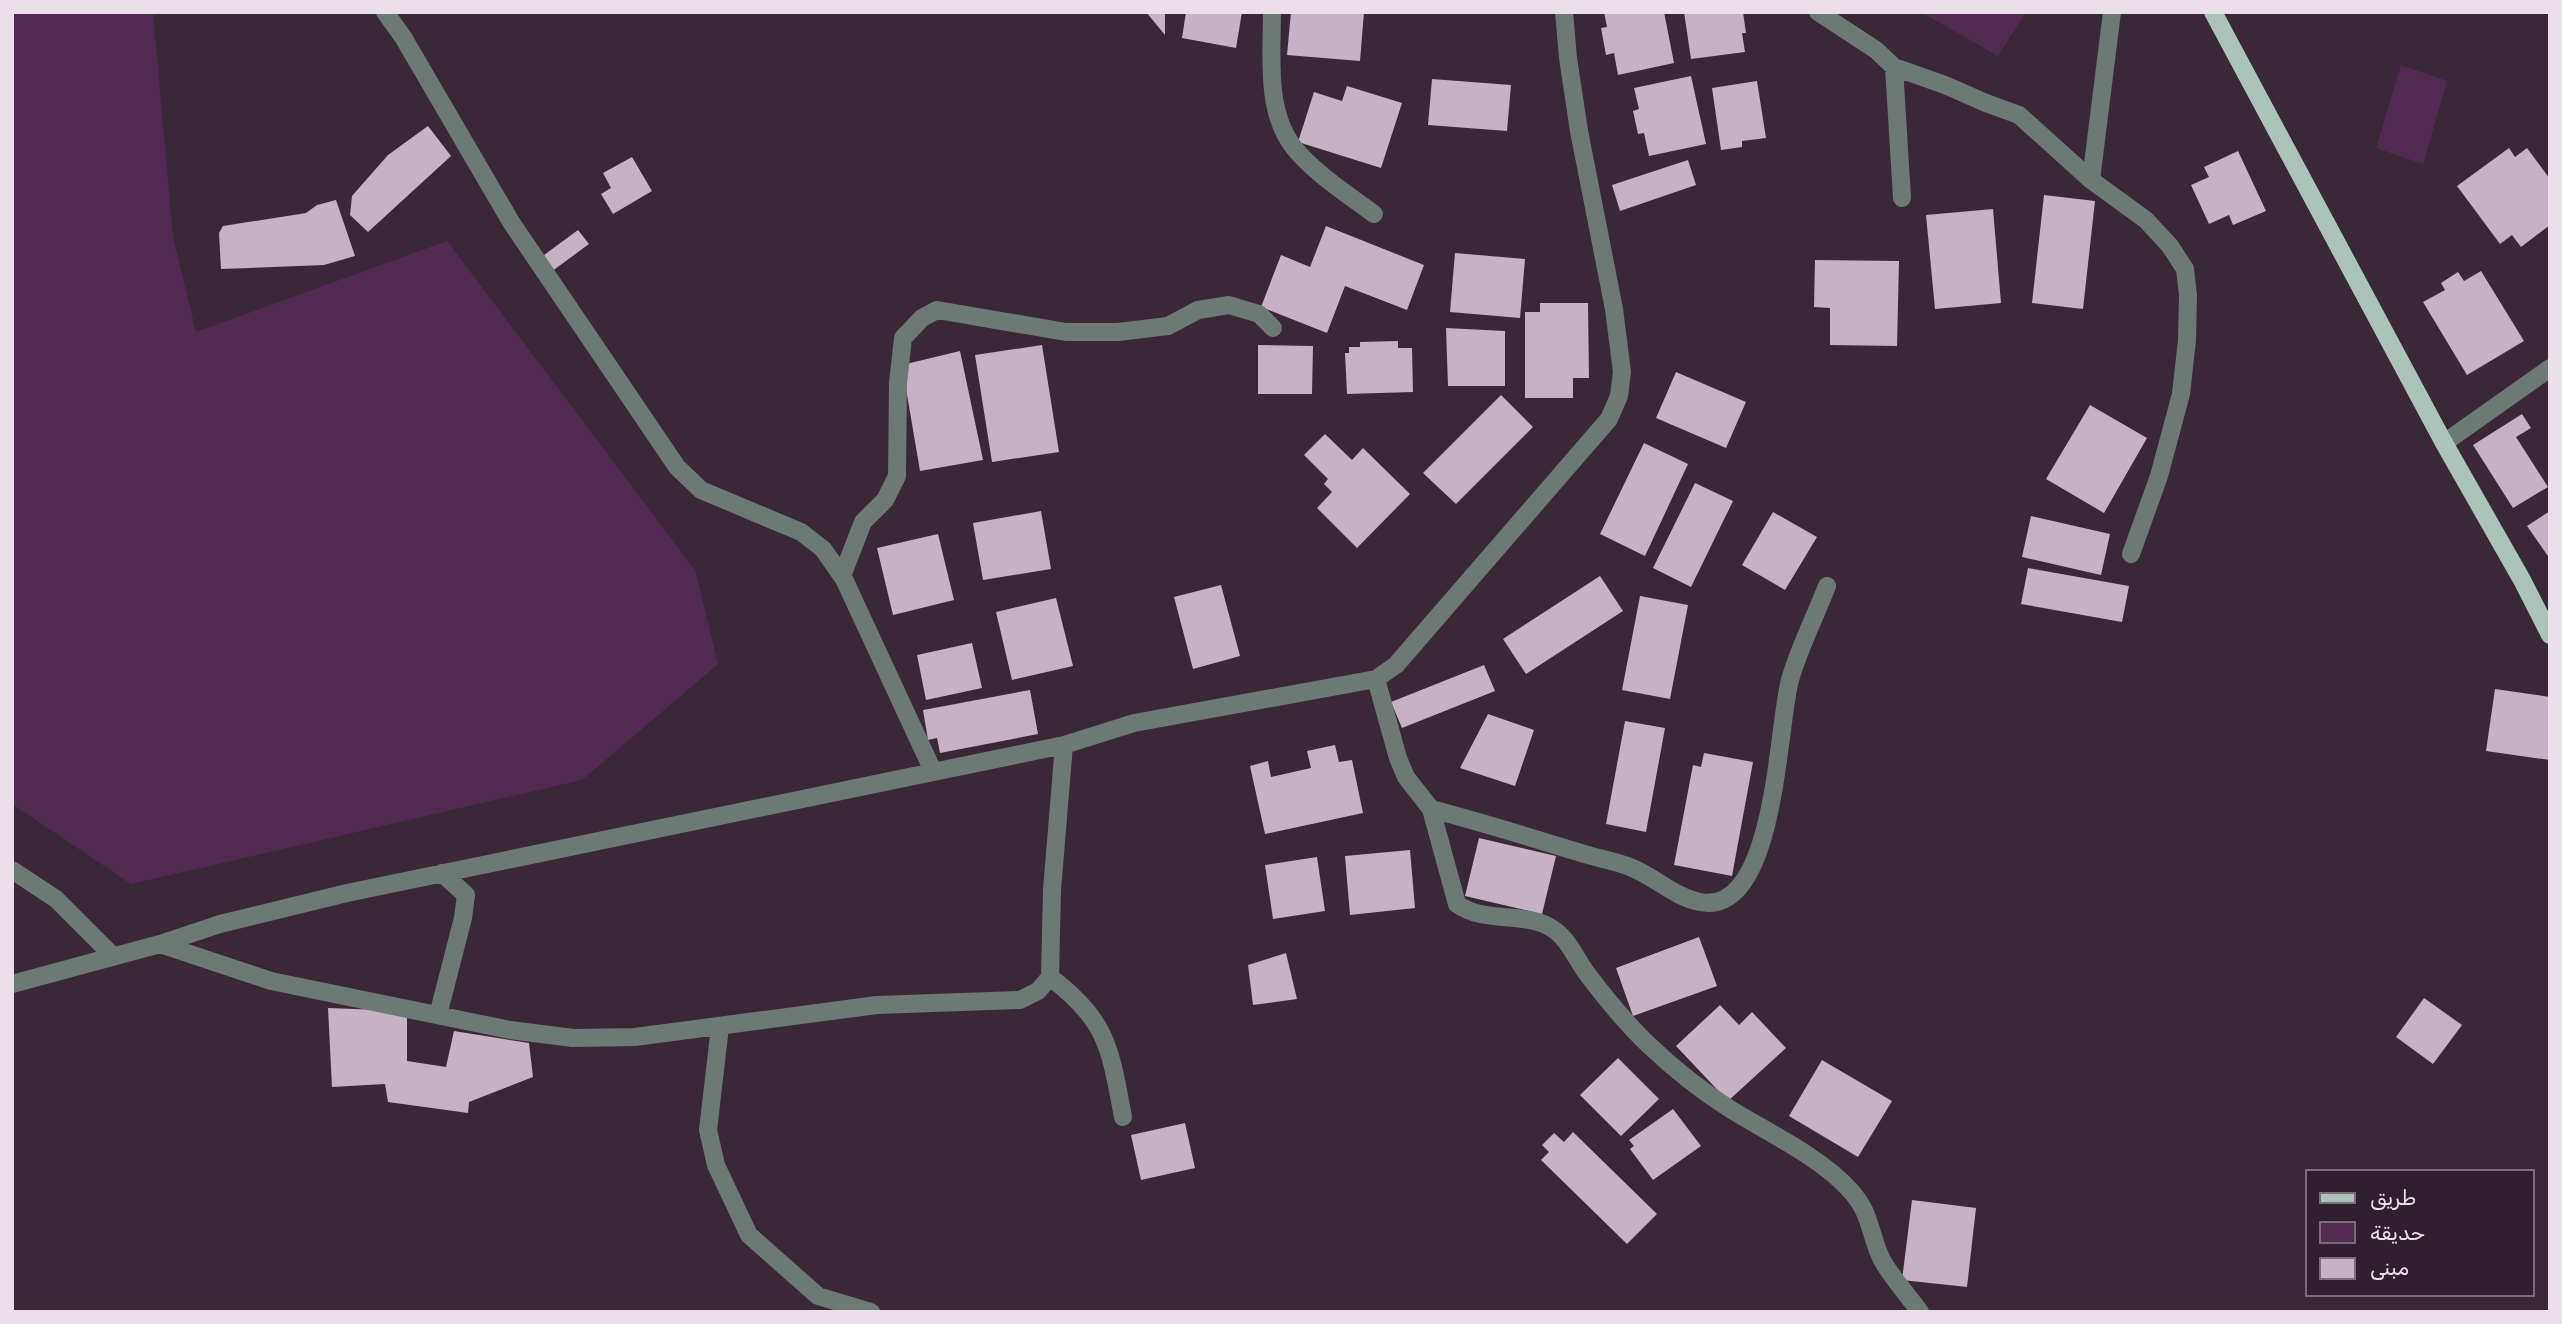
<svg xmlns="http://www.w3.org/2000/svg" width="2562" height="1324" font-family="Rubik,'Noto Naskh Arabic',sans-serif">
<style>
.green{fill:#522b52}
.building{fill:#c6b1c5}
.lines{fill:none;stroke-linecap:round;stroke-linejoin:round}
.minor{stroke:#6d7974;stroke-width:18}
.major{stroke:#aac4b9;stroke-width:18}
</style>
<rect width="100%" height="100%" fill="#3a2839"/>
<!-- green -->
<path class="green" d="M12,12H153L173,237L196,332L447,241L695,570L718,664L582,780L131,884L12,804Z
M1921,12H2026L1998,56Z
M2401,65L2447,81L2423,164L2376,148Z"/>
<!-- building -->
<path class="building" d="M1146,12H1165V35Z
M1186,12H1242L1236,48L1182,38Z
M1291,12H1364L1360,61L1287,55Z
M1604,12H1664L1674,63L1618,75L1614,53L1606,55L1601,28L1607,27Z
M1684,12H1743L1746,33H1742L1745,52L1691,59Z
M1691,76L1706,144L1649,156L1644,133L1638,134L1633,111L1639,109L1634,88Z
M1432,79L1511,85L1507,131L1428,125Z
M1757,81L1766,138L1742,141V147L1721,150L1712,88Z
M1347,86L1402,103L1381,168L1298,142L1314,92L1342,101Z
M428,126L451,156L368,232L350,215L352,196L388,155Z
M2509,148L2515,157L2527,148L2550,179V225L2521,247L2512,235L2500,244L2457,186Z
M2238,151L2266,211L2233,225L2229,215L2209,224L2191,185L2209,177L2204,167Z
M632,157L652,191L613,214L601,194L611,188L603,173Z
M1688,160L1696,185L1620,211L1612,185Z
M2044,195L2095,201L2083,309L2032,303Z
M336,200L355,256L324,265L221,269L219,233L223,226L306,213L317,205Z
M1993,209L2001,303L1935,309L1926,215Z
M1326,226L1424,265L1407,310L1345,286L1327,333L1261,307L1281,255L1310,267Z
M578,230L589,244L551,272L540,258Z
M1455,253L1525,259L1520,318L1450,312Z
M1815,260L1899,261L1897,346L1830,345V308L1814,307Z
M2481,271L2524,341L2467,375L2423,302L2445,290L2441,283L2458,272L2464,281Z
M1540,303H1588L1589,378H1573V398H1525V312H1540Z
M1446,328L1505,331V386H1448Z
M1398,341V348H1412L1413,392L1347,394L1345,353H1349V347H1360V342Z
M1042,345L1059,452L992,462L975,355Z
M1258,345L1313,346L1312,394H1258Z
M960,351L983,460L920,471L902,365Z
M1676,372L1746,402L1726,448L1656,418Z
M1501,395L1533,427L1456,504L1423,473Z
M2090,405L2147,438L2104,513L2046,479Z
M2522,414L2531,428L2516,437L2548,487L2513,508L2473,445Z
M1325,434L1352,460L1363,448L1410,494L1357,548L1317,508L1332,492L1324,484L1328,479L1304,455Z
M1644,443L1688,464L1645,556L1600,534Z
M1695,483L1733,501L1691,587L1653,568Z
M1041,511L1051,569L983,580L973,523Z
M2550,511V559L2527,526Z
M1773,512L1817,537L1785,590L1742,565Z
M2031,516L2110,534L2101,575L2022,557Z
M938,534L954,600L893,615L877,548Z
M2028,568L2129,586L2122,622L2021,604Z
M1600,576L1623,611L1526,674L1503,639Z
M1221,585L1240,656L1193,669L1174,597Z
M1640,596L1688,605L1670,699L1622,690Z
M1056,598L1073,666L1012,680L996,612Z
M972,643L982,688L926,700L917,655Z
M1484,665L1495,691L1402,728L1391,702Z
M2495,689L2550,697V760L2486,751Z
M1030,690L1038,734L940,753L937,738L928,740L923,710Z
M1488,714L1534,730L1515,786L1460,768Z
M1625,721L1665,728L1646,832L1606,824Z
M1335,745L1339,762L1352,760L1363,813L1265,834L1250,766L1268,761L1271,777L1311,768L1307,751Z
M1704,753L1753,762L1732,876L1674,865L1693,765L1701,767Z
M1479,838L1556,856L1542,914L1465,896Z
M1410,850L1415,908L1350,915L1345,856Z
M1317,857L1325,911L1273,919L1265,865Z
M1699,937L1717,986L1633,1016L1616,968Z
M1286,953L1297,999L1253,1005L1248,965Z
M2424,998L2462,1025L2433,1064L2396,1037Z
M1720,1005L1739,1025L1752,1012L1786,1048L1728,1101L1676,1046Z
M328,1008L407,1011V1061L446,1067L454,1031L529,1043L533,1077L469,1102L468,1113L388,1102L385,1084L332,1087Z
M1618,1058L1659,1099L1621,1136L1580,1095Z
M1822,1060L1892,1101L1858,1157L1789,1116Z
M1673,1109L1701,1146L1653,1180L1630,1149L1634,1146L1629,1140Z
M1185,1123L1195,1168L1141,1180L1131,1135Z
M1573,1132L1657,1214L1627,1244L1541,1160L1549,1152L1542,1145L1554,1133L1564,1142Z
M1912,1200L1976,1208L1967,1287L1902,1280Z"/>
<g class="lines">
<!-- minor -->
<path class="minor" d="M385,12L403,37L511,222L677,467L701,490L801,532L823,549L844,579L933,771
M1272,12C1272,55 1265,113 1295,149C1316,174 1347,194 1374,214
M1818,12L1876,50L1894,67L1945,85L1986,103L2019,115L2091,180L2146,220L2170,246L2185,269L2188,295L2187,340L2181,394L2159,476L2131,554
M1894,67L1902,198
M2091,180L2112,12
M2444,443L2550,368
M842,576L863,522L885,500L897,476L898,383L903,338L922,318L937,310L1066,332H1118L1168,326L1198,310L1229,305L1259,314L1273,328
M1376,679L1398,758L1406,777L1431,809L1457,904C1483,923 1519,912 1548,926C1568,936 1575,958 1588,975C1607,1000 1627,1025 1651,1047C1675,1070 1702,1091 1730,1109C1767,1132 1820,1157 1849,1189C1872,1213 1869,1234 1882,1260C1892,1278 1908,1295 1920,1312
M1431,809C1481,822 1529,837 1578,852C1595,858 1613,860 1630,867C1654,876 1674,897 1700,902C1776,917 1777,727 1790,680C1799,648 1815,617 1827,586
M12,870L56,899L112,955
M160,944L271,981L510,1030L573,1038L635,1037L877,1005L1020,1000L1038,991L1050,977L1052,890L1064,745
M1050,977C1108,1021 1110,1048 1123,1117
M12,984L160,944L220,924L347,893L1064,745L1134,723L1376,679L1396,665L1609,419L1619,396L1622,372L1614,309L1579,131L1568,58L1564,12
M438,1015L463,918L466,895L442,873
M720,1027L708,1130L716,1165L749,1235L818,1296L871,1312"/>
<!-- major -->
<path class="major" d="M2213,12L2444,443L2522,580L2550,635"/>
</g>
<!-- border -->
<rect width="2562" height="1324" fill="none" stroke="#ebdfea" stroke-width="28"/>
<!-- legend -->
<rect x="2306" y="1170" width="228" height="126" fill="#2f1f2f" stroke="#7a6c7a" stroke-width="2"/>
<rect x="2320" y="1193" width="35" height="10" fill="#aac4b9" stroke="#7a6c7a" stroke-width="2"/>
<text x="2370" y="1205" font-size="21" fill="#ebdfea">طريق</text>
<rect x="2320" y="1222" width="35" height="21" fill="#522b52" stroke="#7a6c7a" stroke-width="2"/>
<text x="2370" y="1240" font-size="21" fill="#ebdfea">حديقة</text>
<rect x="2320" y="1258" width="35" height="21" fill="#c6b1c5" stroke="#7a6c7a" stroke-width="2"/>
<text x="2370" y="1275" font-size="21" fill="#ebdfea">مبنى</text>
</svg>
